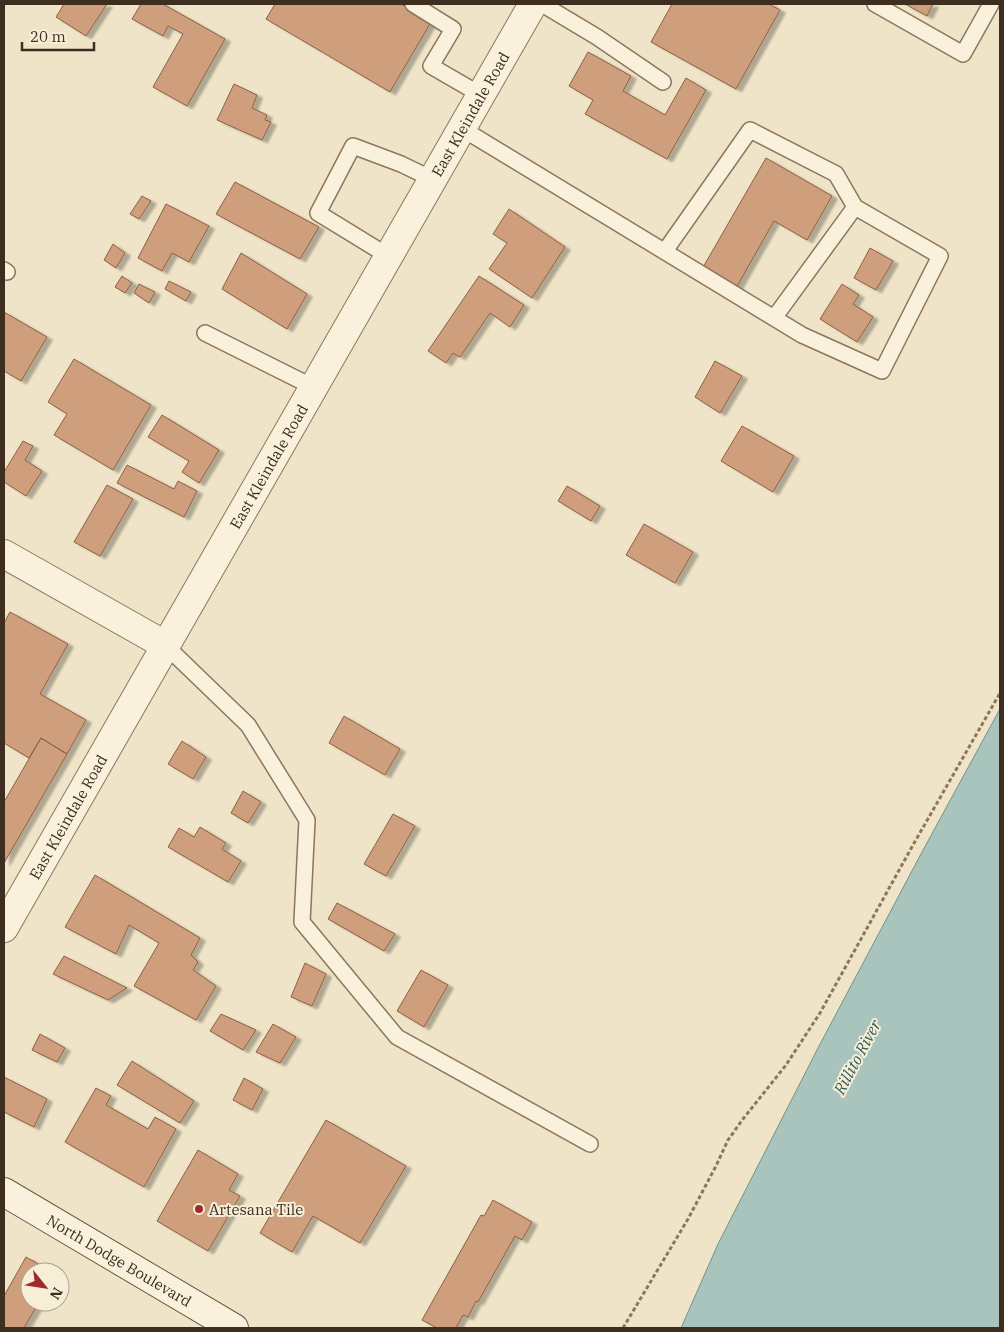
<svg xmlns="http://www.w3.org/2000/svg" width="1004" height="1332" font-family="'IBM Plex Serif',serif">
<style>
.water{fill:#a9c4bc;stroke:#6f938a}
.building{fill:#cf9f7d;stroke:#8d5f41;filter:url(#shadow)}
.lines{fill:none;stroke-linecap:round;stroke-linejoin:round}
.lane-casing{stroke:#8d765c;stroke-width:18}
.street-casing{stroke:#8d765c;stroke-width:30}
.secondary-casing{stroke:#6f573f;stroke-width:30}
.path{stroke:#8d765c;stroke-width:3;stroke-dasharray:4 2.5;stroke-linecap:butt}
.lane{stroke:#faf1dc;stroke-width:15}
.street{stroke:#faf1dc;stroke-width:28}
.secondary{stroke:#faf1dc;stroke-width:28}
.poi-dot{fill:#9e2a2b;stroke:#f7eed8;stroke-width:2}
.labels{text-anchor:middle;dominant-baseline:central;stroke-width:4;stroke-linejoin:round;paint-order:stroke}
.street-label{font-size:15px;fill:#3d2e20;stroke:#f7eed8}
.poi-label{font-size:15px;fill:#3d2e20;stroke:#f7eed8;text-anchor:start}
.water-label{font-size:16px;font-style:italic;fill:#2f5d5a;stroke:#f7eed8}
</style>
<defs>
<filter id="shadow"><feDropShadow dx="5.5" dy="3" stdDeviation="1" flood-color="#0004"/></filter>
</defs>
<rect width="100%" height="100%" fill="#f0e4c8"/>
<!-- water -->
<path class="water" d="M1000,709V1328H681L718,1244L818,1048L922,852Z"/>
<!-- building -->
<path class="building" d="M64,4H107L86,36L56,17Z
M141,4H163L225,39L187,106L153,87L183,34L168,26L163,36L132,19Z
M275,4H401L431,22L390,92L266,19Z
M672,4H772L771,5L780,10L736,89L651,42Z
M905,4H933L927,16Z
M588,52L631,76L623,91L665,115L686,78L706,90L667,159L585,114L593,100L569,86Z
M234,84L257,95L252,108L267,115L265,120L271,122L262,140L217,120Z
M766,158L832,196L807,240L774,221L736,288L702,269Z
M235,182L319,227L300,259L216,214Z
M142,196L151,201L139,219L130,214Z
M166,204L209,226L189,262L172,253L162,271L138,258Z
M509,209L565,247L532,298L489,269L507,243L493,234Z
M113,244L125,253L116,268L104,260Z
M870,248L893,261L876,290L854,278Z
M241,253L307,294L287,329L222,289Z
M122,276L132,283L125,293L115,287Z
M479,276L524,305L510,327L490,313L460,357L453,353L446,363L428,351Z
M169,281L191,292L186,301L165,289Z
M139,284L155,292L149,303L134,293Z
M842,284L859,295L853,304L873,317L857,342L820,319Z
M4,312L47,337L21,381L4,371Z
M74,359L151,405L113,470L54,435L67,414L48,402Z
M715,361L742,376L720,413L695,397Z
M162,415L219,450L199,483L182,472L189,461L148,437Z
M742,426L794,456L773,492L721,461Z
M23,441L33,446L25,460L42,471L26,496L4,482V472Z
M127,465L174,489L178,481L197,491L184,517L117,483Z
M107,485L133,499L100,556L74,542Z
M567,486L600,506L591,521L558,501Z
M644,524L693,552L675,583L626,555Z
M10,612L68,644L40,694L86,720L67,754L41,738L29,758L4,743V623Z
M344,716L400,749L385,775L329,743Z
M41,738L67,754L4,863V802Z
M182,741L206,757L193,779L168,764Z
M243,791L261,802L248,823L231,813Z
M393,814L415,826L386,876L364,864Z
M200,827L226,843L222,849L241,861L228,882L168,847L179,828L194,837Z
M95,875L200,938L191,955L198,962L193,970L216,986L196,1020L134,986L159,943L129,925L116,954L65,927Z
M337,903L395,934L384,951L328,919Z
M64,956L127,988L108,1000L53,974Z
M305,963L326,974L312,1006L291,997Z
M421,970L448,985L424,1027L397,1011Z
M221,1014L256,1030L243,1050L210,1031Z
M273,1024L296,1037L280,1063L256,1052Z
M40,1034L65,1048L57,1062L32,1050Z
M132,1061L194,1101L180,1123L117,1085Z
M4,1077L47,1099L34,1127L4,1112Z
M244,1078L263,1089L252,1110L233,1100Z
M96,1088L111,1096L106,1105L148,1129L155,1117L176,1129L144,1187L65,1142Z
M326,1120L406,1166L360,1243L313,1216L292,1252L260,1233Z
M198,1150L238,1174L229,1190L240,1196L208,1251L157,1221Z
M493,1200L532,1222L522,1240L515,1236L478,1302L476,1301L468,1317L463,1315L456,1328H437L422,1320L481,1215L484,1216Z
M26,1257L53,1272H30V1302H39L24,1328H4V1296Z"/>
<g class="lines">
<!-- lane casing -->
<g class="lane-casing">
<path id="lane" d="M413,4L453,29L431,66L481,95
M542,4L597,37L663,82
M875,4L963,54L991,4
M461,128L802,335L882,371L940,256L855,207L836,174L750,130L665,251
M388,256L318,213L353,146L401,164L432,179
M4,270L7,272
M774,318L855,207
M205,333L313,387
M165,645L248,725L307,820L302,922L397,1037L590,1144"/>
</g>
<!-- street casing -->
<g class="street-casing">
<g id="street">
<path d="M4,554L165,645"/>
<path id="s1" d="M4,928L533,4"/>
</g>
</g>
<!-- secondary casing -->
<g class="secondary-casing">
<g id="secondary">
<path id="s2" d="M4,1192L234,1328"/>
</g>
</g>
<!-- path -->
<path class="path" d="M623,1328L688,1219L716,1166L728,1140L743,1119L786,1065L820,1013L913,845L1000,693"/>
<!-- lane -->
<use href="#lane" class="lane"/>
<!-- street -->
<use href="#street" class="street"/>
<!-- secondary -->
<use href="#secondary" class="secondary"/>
</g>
<!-- markers -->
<circle class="poi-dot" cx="199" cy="1209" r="5"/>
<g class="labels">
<!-- street labels -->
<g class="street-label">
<text stroke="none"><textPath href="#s1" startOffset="938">East Kleindale Road</textPath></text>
<text stroke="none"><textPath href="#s1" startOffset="532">East Kleindale Road</textPath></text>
<text stroke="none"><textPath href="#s1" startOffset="128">East Kleindale Road</textPath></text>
<text stroke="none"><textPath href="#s2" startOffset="134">North Dodge Boulevard</textPath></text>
</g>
<!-- poi labels -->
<g class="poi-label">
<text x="209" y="1209">Artesana Tile</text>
</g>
<!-- water labels -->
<g class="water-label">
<text transform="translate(857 1057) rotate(-62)">Rillito River</text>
</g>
</g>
<!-- border -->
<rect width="1004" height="1332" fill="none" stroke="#3d2e20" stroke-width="10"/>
<!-- north arrow -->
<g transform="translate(45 1287) rotate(120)"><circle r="24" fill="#f7eed8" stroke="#ada18e"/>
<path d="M0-4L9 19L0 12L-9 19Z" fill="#9e2a2b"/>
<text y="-8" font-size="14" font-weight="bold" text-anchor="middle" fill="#3d2e20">N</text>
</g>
<!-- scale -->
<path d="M22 42v8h72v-8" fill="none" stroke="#3d2e20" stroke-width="2.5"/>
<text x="30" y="42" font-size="15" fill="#3d2e20" stroke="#f7eed8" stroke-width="4" paint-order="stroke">20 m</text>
</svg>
